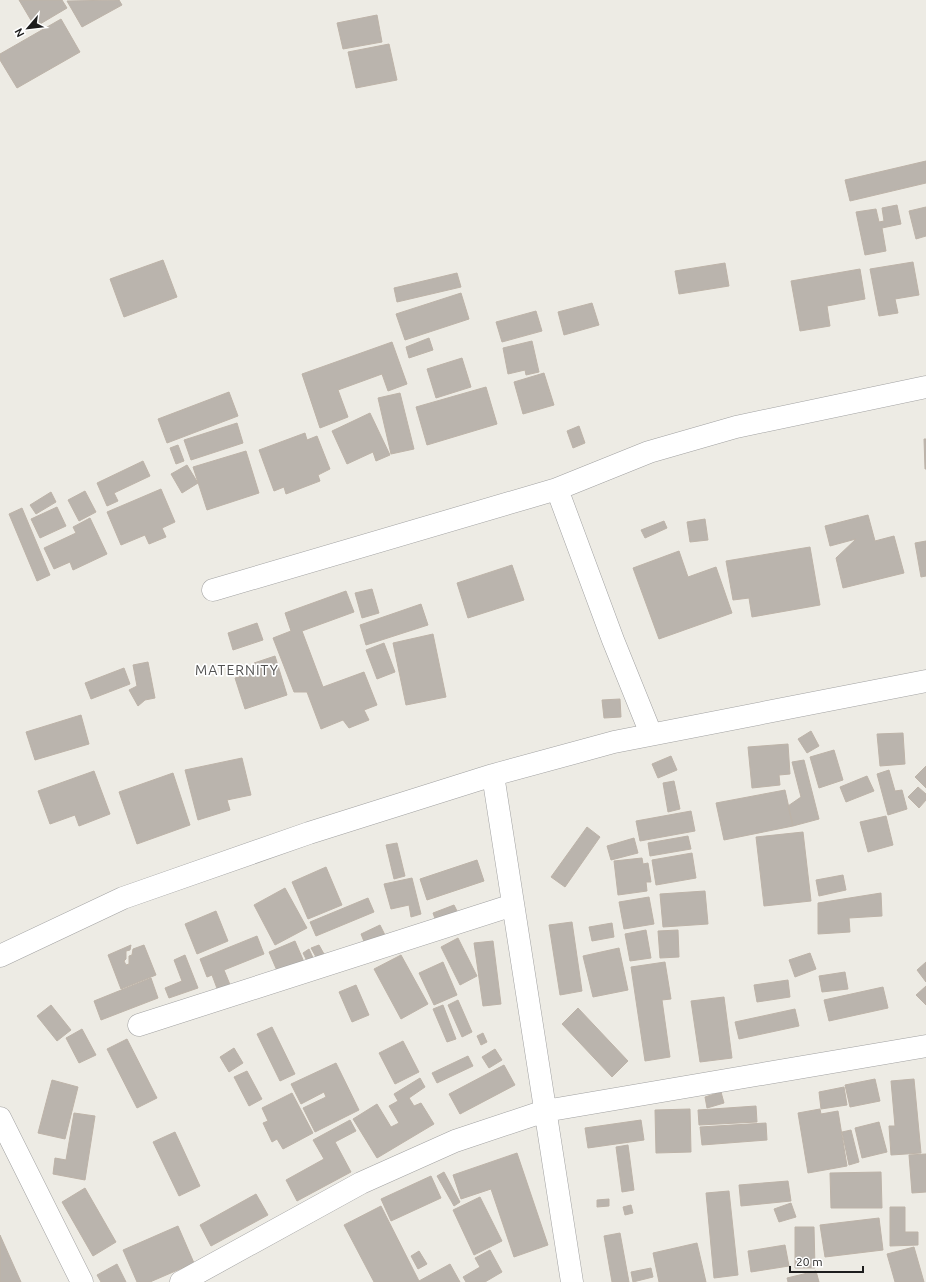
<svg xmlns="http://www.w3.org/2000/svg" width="926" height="1282" font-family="Ubuntu,sans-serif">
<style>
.building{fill:#bab4ad;stroke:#bdb3a8}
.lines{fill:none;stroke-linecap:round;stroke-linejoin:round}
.minor-casing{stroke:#a1a1a1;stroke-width:23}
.minor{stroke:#fff;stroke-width:22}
.labels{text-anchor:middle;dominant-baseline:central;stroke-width:3.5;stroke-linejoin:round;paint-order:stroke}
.quarter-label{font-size:14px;letter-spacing:1px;fill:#505050;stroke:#fff}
</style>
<rect width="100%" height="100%" fill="#edebe4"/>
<!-- building -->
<path class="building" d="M19,0H62L67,8L35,27Z
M119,0L122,5L82,27L67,1Z
M377,15L382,42L343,49L337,23Z
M61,19L80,52L17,88L0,60V54Z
M389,44L397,80L356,88L348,52Z
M926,161V183L850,201L845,180Z
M897,205L901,224L882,228L886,251L865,255L856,212L876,209L879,222L884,221L882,208Z
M926,207V236L916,239L909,211Z
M163,260L177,297L124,317L110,279Z
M913,262L919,295L895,299L898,313L879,316L870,269Z
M725,263L729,286L679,294L675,271Z
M860,269L865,299L827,306L830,326L800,331L791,281Z
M457,273L461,287L397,302L394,288Z
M461,293L469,319L405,340L396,314Z
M592,303L599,325L564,335L558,312Z
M536,311L542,331L502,342L496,322Z
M429,338L433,350L409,358L406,347Z
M532,341L539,372L526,375L525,370L508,374L503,348Z
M392,342L407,384L388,391L382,374L338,390L348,417L320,428L302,374Z
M462,358L471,387L436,398L427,369Z
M544,373L554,405L523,414L514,382Z
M486,387L497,424L427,445L416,407Z
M229,392L238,416L167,443L158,419Z
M400,393L414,449L391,454L378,398Z
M370,413L390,455L376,461L373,452L347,464L332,431Z
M237,423L243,443L191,460L184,440Z
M579,426L585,443L573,448L567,431Z
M305,433L307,440L317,436L330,469L318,475L320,481L286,494L284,487L274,491L259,450Z
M924,439H926V469H925Z
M178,445L184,461L176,464L170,448Z
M246,451L259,493L207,510L193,467Z
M143,461L150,476L114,493L118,501L107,506L97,483Z
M187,465L198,483L182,493L171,474Z
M161,489L175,522L162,528L166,537L149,544L145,535L121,545L107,512Z
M85,491L96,512L79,521L68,500Z
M51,492L56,502L36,514L30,505Z
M57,507L66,526L40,538L31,519Z
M22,508L50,575L37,581L9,514Z
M868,515L875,541L894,536L904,573L843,588L836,558L856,539L830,546L825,526Z
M90,518L107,554L73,570L70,562L54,569L44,548L76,533L73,527Z
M705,519L708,540L690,542L687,522Z
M664,521L667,528L645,538L641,530Z
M926,541V576L921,577L915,543Z
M810,547L820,605L752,617L749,598L733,600L726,561Z
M679,551L688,577L716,567L732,613L659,639L633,568Z
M512,565L524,600L468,618L457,583Z
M372,589L379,613L362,618L355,593Z
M346,591L354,612L302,631L323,687L364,672L377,705L364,710L369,720L349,728L343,720L321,729L307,692H294L273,638L291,631L285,613Z
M421,604L428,625L366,645L360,625Z
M257,623L263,640L233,650L228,633Z
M433,634L446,697L406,705L393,643Z
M384,643L395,672L377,679L366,650Z
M275,656L287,695L245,709L235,678L257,672L254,663Z
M148,662L155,698L145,700L138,706L129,690L137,686L133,665Z
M124,668L130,684L91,699L85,683Z
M620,699L621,717L604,718L602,700Z
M81,715L89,744L35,760L26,732Z
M811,731L819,746L807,753L798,739Z
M903,733L905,764L880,766L877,734Z
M788,744L790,774L779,775L780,785L752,788L748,747Z
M834,750L843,780L819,788L810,757Z
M671,756L677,770L658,778L652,764Z
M242,758L251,795L227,800L230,810L198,820L185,770Z
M804,760L819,819L793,826L788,806L801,797L792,762Z
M926,766V788L915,777Z
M889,770L895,791L902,790L907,809L888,815L877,774Z
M94,771L110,814L79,826L75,815L50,824L38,791Z
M173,773L190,825L137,844L119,792Z
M867,776L874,791L846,802L840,787Z
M674,781L680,809L668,812L663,783Z
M918,787L926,794V800L919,808L908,797Z
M785,790L793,826L724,840L716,803Z
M691,811L695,831L640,841L636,821Z
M886,816L893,845L868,852L860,822Z
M587,827L600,837L565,887L551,877Z
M803,832L811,901L764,906L756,837Z
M688,836L691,849L650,856L648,843Z
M634,838L638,853L611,860L607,846Z
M397,843L405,876L394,879L386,845Z
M692,853L696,878L656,885L652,860Z
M642,858L643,864L648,863L651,882H646L647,891L618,895L614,861Z
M477,860L484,881L427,900L420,879Z
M326,867L342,905L308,919L292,882Z
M843,875L846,890L819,896L816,880Z
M412,878L421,914L411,917L409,905L391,909L384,884Z
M285,888L307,928L275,945L254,905Z
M705,891L708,924L663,927L660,894Z
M881,893L882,916L849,918L850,932L818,934V903Z
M649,897L654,924L624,929L619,902Z
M368,898L374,912L316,936L310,922Z
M454,905L459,915L437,924L433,913Z
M216,911L228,941L197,954L185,924Z
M572,922L582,991L560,995L549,925Z
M612,923L614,937L592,941L589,927Z
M380,925L385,935L365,944L361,934Z
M646,930L651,958L630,961L625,934Z
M678,930L679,957L660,958L658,931Z
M257,936L264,954L224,970L231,987L218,991L212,975L207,977L200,959Z
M458,938L477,976L460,985L441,947Z
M295,941L304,962L278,973L269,952Z
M493,941L501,1004L483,1006L474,943Z
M131,945L130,950L126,951V959L124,961L126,965L129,964V956L132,955L133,949L144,945L156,975L121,989L108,955Z
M319,945L324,954L316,957L311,948Z
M619,948L628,990L593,997L583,956Z
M309,949L315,962L309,965L303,953Z
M810,953L816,969L795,977L789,960Z
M185,955L198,988L169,998L165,988L182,981L174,960Z
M401,955L428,1004L401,1019L374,969Z
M443,962L457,995L434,1005L419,973Z
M665,962L671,999L662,1000L670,1057L645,1061L631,967Z
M926,962V982L917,970Z
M845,972L848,989L822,992L819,976Z
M151,978L158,998L101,1020L94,1001Z
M788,980L790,997L757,1002L754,985Z
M356,985L369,1015L352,1022L339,992Z
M926,986V1005L916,995Z
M883,987L888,1008L829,1021L824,1000Z
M724,997L732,1058L700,1062L691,1001Z
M458,1000L472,1032L462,1037L448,1005Z
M51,1005L71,1030L57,1041L37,1016Z
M443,1005L456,1039L447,1042L433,1009Z
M578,1008L628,1061L612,1077L562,1024Z
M795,1009L799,1026L739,1039L735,1022Z
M272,1027L295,1074L280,1081L257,1034Z
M82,1029L96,1055L79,1063L66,1038Z
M483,1033L487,1042L481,1045L477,1036Z
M127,1039L157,1098L137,1108L107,1049Z
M403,1041L419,1072L395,1084L379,1053Z
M234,1048L243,1063L229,1072L220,1057Z
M495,1049L502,1060L489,1068L482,1057Z
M468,1056L473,1066L437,1083L432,1073Z
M336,1063L359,1110L315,1132L303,1108L326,1097L324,1092L301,1104L291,1084Z
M504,1065L515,1085L460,1114L449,1094Z
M247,1071L262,1099L249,1106L234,1077Z
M420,1078L425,1087L409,1098L414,1106L421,1103L434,1124L377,1158L353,1119L377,1104L391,1127L399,1123L389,1106L398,1101L394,1094Z
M875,1079L880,1101L850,1107L845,1085Z
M914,1079L921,1153L891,1155L889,1126H895L891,1081Z
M52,1080L78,1087L65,1139L38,1133Z
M844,1087L847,1105L821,1109L819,1092Z
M721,1092L724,1103L707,1108L705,1097Z
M292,1093L313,1133L283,1149L277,1139L272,1142L263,1123L268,1121L262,1108Z
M756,1106L757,1122L699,1125L698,1110Z
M690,1109L691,1152L656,1153L655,1110Z
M820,1109L821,1114L838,1111L847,1166L808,1173L798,1113Z
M74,1113L95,1116L85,1180L53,1174L55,1158L66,1160Z
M350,1120L356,1131L335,1142L351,1172L297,1201L286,1180L324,1159L313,1140Z
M641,1120L644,1140L588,1148L585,1128Z
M879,1122L887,1152L862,1158L855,1128Z
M766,1123L767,1140L702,1145L700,1127Z
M851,1130L859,1162L849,1165L842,1132Z
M175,1132L200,1186L179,1196L153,1142Z
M628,1145L634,1190L622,1192L616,1147Z
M517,1153L548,1245L514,1257L491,1189L461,1199L453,1175Z
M926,1154V1192L912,1193L909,1155Z
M444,1172L460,1202L454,1206L437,1176Z
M881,1172L882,1208H831L830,1173Z
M431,1176L441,1198L391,1221L381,1199Z
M788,1181L791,1201L741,1206L739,1185Z
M85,1188L116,1242L93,1256L62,1202Z
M729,1191L738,1275L714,1278L706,1193Z
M256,1194L268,1215L211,1246L200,1225Z
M480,1197L502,1241L474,1255L453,1210Z
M609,1199V1206L597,1207V1200Z
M791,1203L796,1217L779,1222L774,1209Z
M631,1205L633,1213L625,1215L623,1207Z
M381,1206L419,1281L450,1264L460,1282H374L344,1225Z
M890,1207H905V1232H918V1245L890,1246Z
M879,1218L883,1250L825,1257L820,1225Z
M178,1226L194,1263L150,1282H137L123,1250Z
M795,1227H814L815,1268H795Z
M620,1233L629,1282H612L604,1236Z
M0,1235L21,1282H0Z
M697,1243L706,1282H659L653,1253Z
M785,1245L789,1266L751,1272L748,1251Z
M914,1247L924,1282H895L887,1254Z
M490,1250L502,1272L485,1282H466L463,1277L480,1267L475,1258Z
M419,1251L427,1264L418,1269L411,1256Z
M117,1264L126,1282H101L97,1275Z
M651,1268L653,1277L633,1282L631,1272Z
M816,1271L819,1282H788L787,1278Z"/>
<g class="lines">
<!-- minor casing -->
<g class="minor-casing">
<path id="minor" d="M557,489L649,452L736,427L926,387
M213,590L557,489L613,640L651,734
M493,775L572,1282
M0,956L123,898L309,833L493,775L614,742L926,681
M139,1025L513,905
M0,1118L82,1282
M181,1282L361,1183L455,1141L545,1111L926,1046"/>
</g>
<!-- minor -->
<use href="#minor" class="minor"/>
</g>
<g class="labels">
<!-- quarter labels -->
<g class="quarter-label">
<text x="237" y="670">MATERNITY</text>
</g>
</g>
<!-- north arrow -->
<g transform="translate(28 28) rotate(242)" stroke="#ffffff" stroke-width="3" paint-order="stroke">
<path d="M0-3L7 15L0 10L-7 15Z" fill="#1d1d1d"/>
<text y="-6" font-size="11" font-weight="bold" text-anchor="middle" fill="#1d1d1d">N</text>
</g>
<!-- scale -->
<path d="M790 1266v6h73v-6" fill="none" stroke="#1d1d1d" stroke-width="2"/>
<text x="796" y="1266" font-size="12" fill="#1d1d1d" stroke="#ffffff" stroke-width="3" paint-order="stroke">20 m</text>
</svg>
